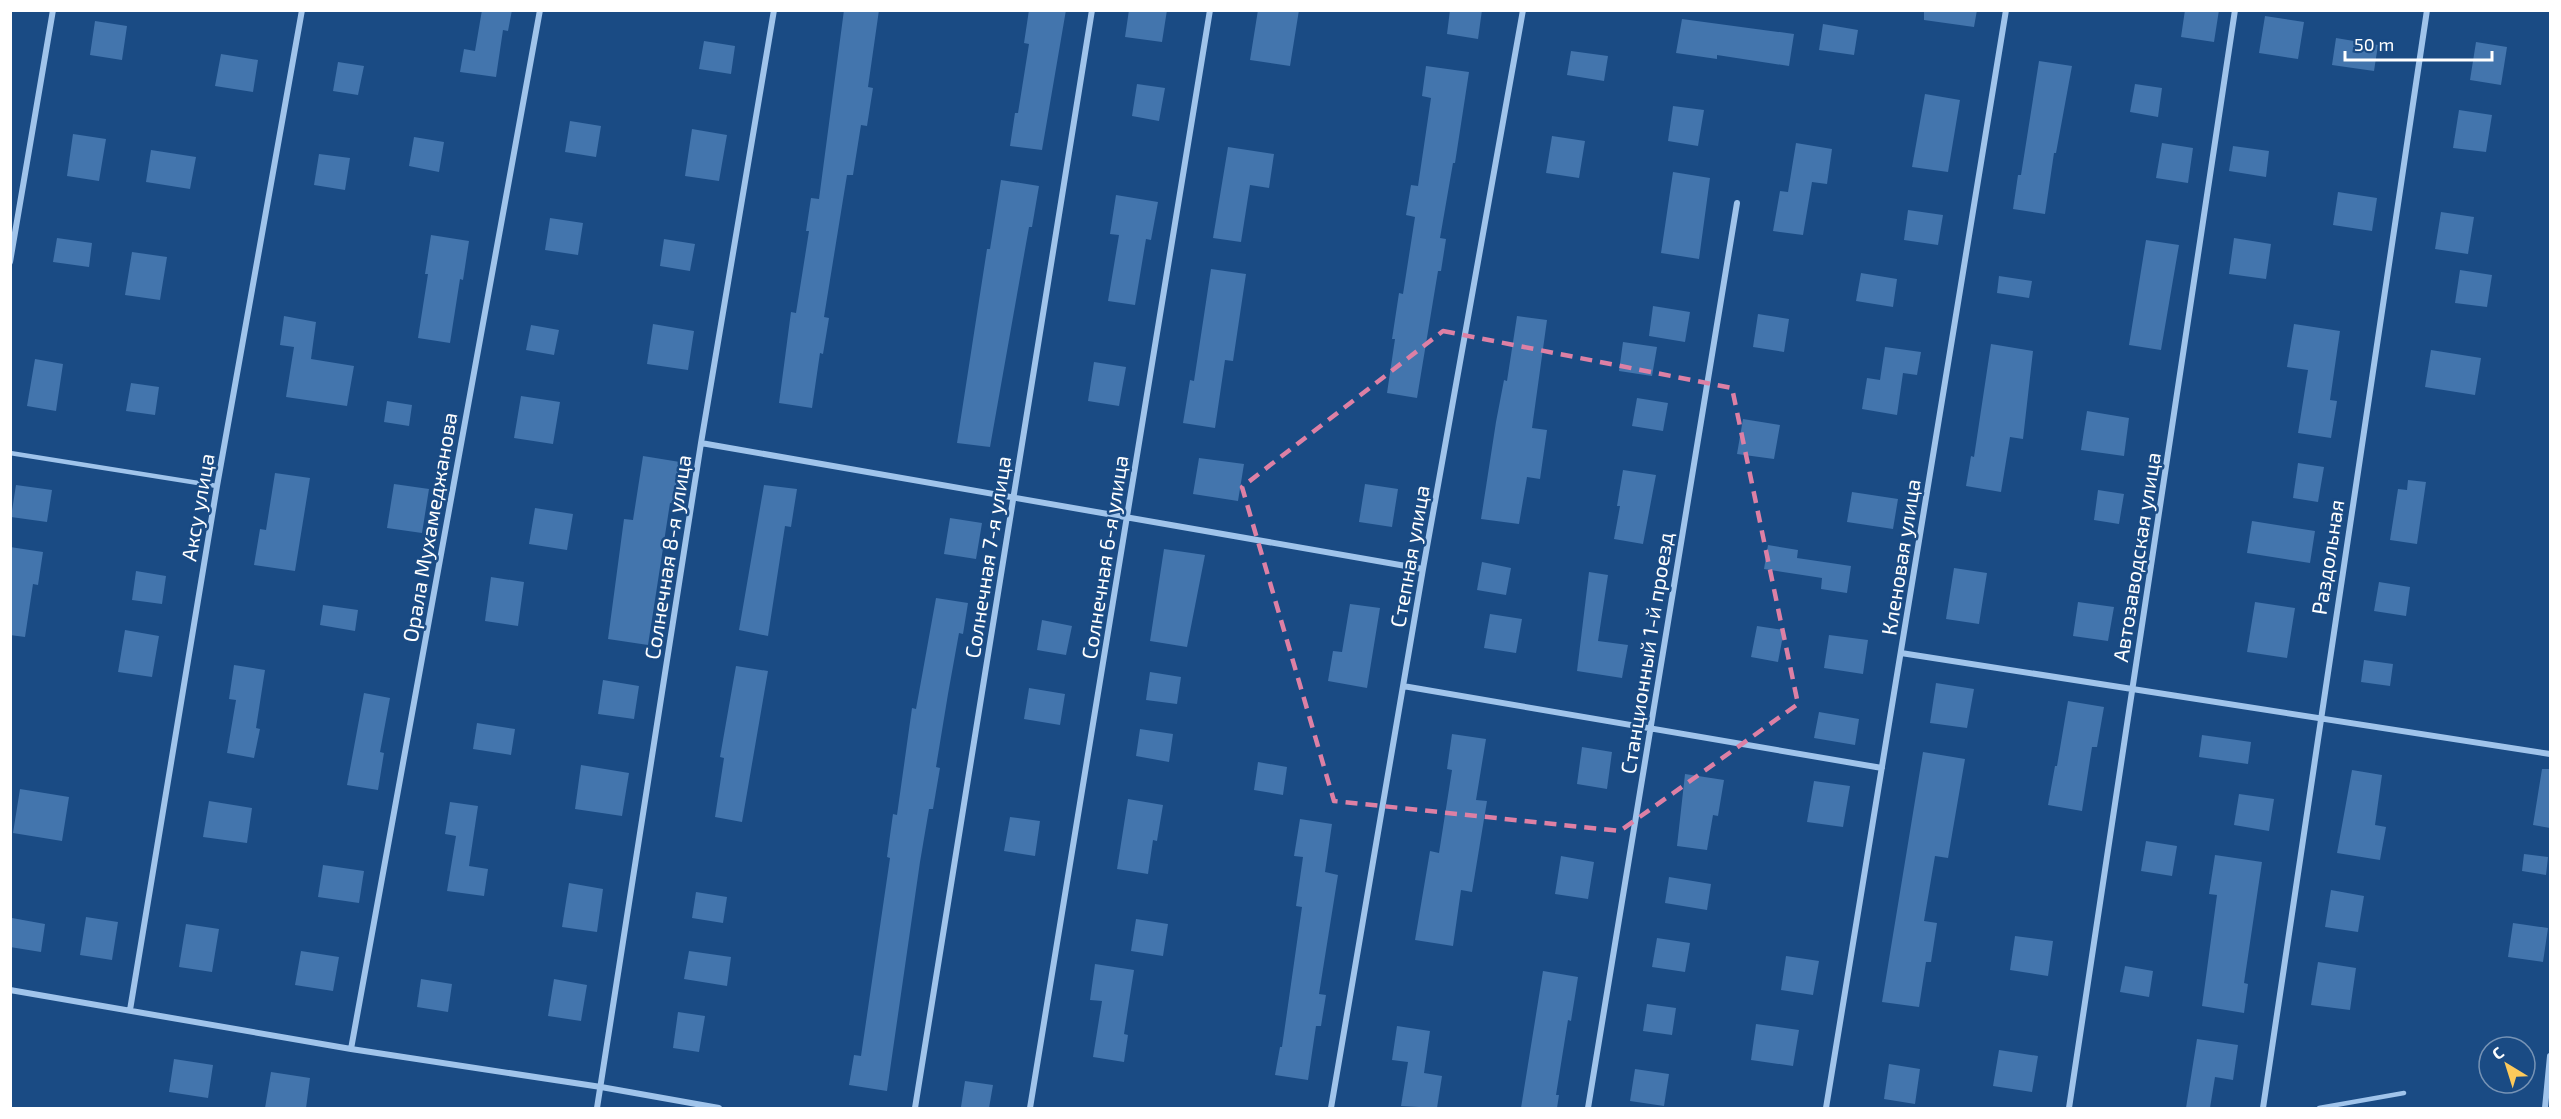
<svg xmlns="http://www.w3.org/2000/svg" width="2561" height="1119" font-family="'Exo 2',sans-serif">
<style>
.building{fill:#4375ad}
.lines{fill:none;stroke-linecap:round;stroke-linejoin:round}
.lane{stroke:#a0c4eb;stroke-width:4.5}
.street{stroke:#a0c4eb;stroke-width:6}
.marked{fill:none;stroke:#dd80a5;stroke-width:4.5;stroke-dasharray:12 8;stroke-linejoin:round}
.labels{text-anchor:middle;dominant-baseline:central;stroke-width:5;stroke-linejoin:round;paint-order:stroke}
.street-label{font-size:21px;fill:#fff;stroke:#1a4b84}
</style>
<rect width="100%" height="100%" fill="#1a4b84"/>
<!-- building -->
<path class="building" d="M482,10H512L508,31L503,30L496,77L460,72L464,49L475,51Z
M844,10H879L868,87L873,88L867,126L861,125L853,175H847L824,317L829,318L823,354L820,353L812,408L779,403L791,312L796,313L809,231H806L811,198L819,199Z
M1029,10H1066L1042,150L1010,146L1015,113H1018L1029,44L1024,43Z
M1129,10H1167L1162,42L1125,37Z
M1258,10H1299L1290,66L1250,60Z
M1450,10H1482L1478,39L1447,34Z
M1924,10H1977L1974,27L1924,20Z
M2185,10H2219L2214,42L2181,37Z
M2265,16L2304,22L2298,59L2259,53Z
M1682,19L1794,34L1789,66L1717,55V59L1676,53Z
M95,21L127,26L122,60L90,55Z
M1823,24L1858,30L1854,55L1819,50Z
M2336,38L2378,45L2374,71L2332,65Z
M704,41L735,46L731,74L699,69Z
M2476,42L2507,47L2501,85L2470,80Z
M1571,51L1608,56L1604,81L1567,75Z
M221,54L258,60L253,92L215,86Z
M2039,61L2072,66L2056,153H2054L2045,214L2013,209L2018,175H2021Z
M338,62L364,66L358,95L333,91Z
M1426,66L1469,72L1455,163H1453L1440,238L1446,239L1441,271H1438L1417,398L1387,393L1395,339H1392L1399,293L1403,294L1415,217L1406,215L1411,185L1418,186L1431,98L1422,96Z
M1137,84L1165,88L1159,121L1132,116Z
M2135,84L2162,88L2158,117L2130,112Z
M1925,94L1960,100L1948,172L1912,167Z
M1673,106L1704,110L1698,146L1668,141Z
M2459,110L2492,115L2486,152L2453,148Z
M570,121L601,126L596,157L565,152Z
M692,129L727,135L719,181L685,176Z
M73,134L106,139L99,181L67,176Z
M1552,136L1585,141L1579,178L1546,173Z
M414,137L444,142L439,172L409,166Z
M1796,143L1832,149L1827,184L1812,182L1803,235L1773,231L1780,191L1788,192Z
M2162,143L2193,148L2188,183L2156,178Z
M2233,146L2269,151L2266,177L2229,171Z
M1228,147L1274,154L1269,188L1250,185L1241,242L1213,238Z
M151,150L196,157L190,189L146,182Z
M319,154L350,158L345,190L314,185Z
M1673,172L1710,178L1699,259L1661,253Z
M1001,180L1039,186L1032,227H1029L990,447L957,443L987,249H990Z
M2338,192L2377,198L2372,231L2333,225Z
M1116,195L1158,202L1151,240L1146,239L1135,305L1108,301L1119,235L1110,234Z
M1908,210L1943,215L1938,245L1904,240Z
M2441,212L2474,217L2468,254L2435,249Z
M550,218L583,223L578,255L545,250Z
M431,235L469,241L463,280L460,279L450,343L418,338L428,274H425Z
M57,238L92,243L89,267L53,262Z
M2234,238L2271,244L2266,279L2229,274Z
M664,239L695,244L690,271L660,266Z
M2146,240L2179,245L2161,350L2129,345Z
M132,252L167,257L160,300L125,295Z
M1211,269L1246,274L1233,361L1225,360L1215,428L1183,423L1190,380L1194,381Z
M2460,270L2492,275L2487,307L2455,303Z
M1861,273L1897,279L1893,307L1856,301Z
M1999,276L2032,281L2029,298L1997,293Z
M1653,306L1690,312L1685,342L1649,336Z
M1758,314L1789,319L1784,352L1753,347Z
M284,316L316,322L311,359L354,366L347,406L286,397L294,347L280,345Z
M1517,316L1547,320L1532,428L1547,430L1540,479L1527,477L1519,524L1481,519L1496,422L1504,380L1507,381Z
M653,324L694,331L688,370L647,364Z
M2294,324L2340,331L2330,400L2337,401L2331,438L2298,433L2308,370L2287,367Z
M531,325L559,330L554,355L526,350Z
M1623,342L1657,347L1652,376L1619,371Z
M1991,344L2033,351L2023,439L2010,437L2001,492L1966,486L1971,456L1974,457Z
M1885,347L1921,352L1917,375L1903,373L1897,415L1862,409L1867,378L1880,380Z
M2431,350L2481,358L2475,395L2425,387Z
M35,359L63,364L56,411L27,406Z
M1094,362L1126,367L1119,406L1088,401Z
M131,383L159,387L155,415L126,411Z
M521,396L560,402L553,444L514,438Z
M1637,398L1668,403L1663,431L1632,426Z
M387,401L412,405L409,426L384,422Z
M2087,411L2129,418L2124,456L2081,450Z
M1743,419L1780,425L1774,459L1737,454Z
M643,456L680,462L673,503H670L648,645L608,639L624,519L633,520Z
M1199,458L1244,464L1238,501L1193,494Z
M2298,463L2324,467L2318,502L2293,498Z
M1623,470L1656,475L1643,544L1614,539L1620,506H1617Z
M275,473L310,478L295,571L254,565L260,529L266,530Z
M2408,480L2426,482L2417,544L2390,540L2398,489L2407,490Z
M394,484L429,489L422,533L387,528Z
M1365,484L1398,489L1392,527L1359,522Z
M16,485L52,490L47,522L11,517Z
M764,485L797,489L791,527L785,526L768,636L739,630Z
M2098,490L2124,494L2119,524L2094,520Z
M1852,492L1898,499L1893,529L1847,522Z
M535,508L573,514L567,550L529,544Z
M950,518L982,523L976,559L944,554Z
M2252,521L2315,531L2310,563L2247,553Z
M1768,545L1798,550L1797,558L1851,566L1847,593L1821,589L1822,578L1764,569Z
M10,547L43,552L38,585L33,584L25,637L10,635Z
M1164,549L1205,555L1187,647L1150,641Z
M1482,562L1511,568L1506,595L1477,590Z
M1954,568L1987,573L1979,624L1946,619Z
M136,571L166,576L162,604L132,600Z
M1589,572L1608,575L1598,641L1628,645L1622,678L1577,671Z
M491,577L524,582L518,626L485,621Z
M2379,582L2410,587L2406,616L2374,611Z
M936,598L968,603L963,634L959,633L948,694L936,767L940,768L933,809H929L920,862L887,1091L849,1085L854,1055L861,1056L890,858L887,857L893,814L897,815L912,708L916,709Z
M2078,602L2114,607L2108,641L2073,636Z
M2255,602L2295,608L2287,658L2247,652Z
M1350,604L1380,608L1367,688L1328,681L1333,651L1342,652Z
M323,605L358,610L355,631L320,625Z
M1490,614L1522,619L1516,653L1484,648Z
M1042,620L1072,626L1066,655L1037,650Z
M1757,626L1784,630L1778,662L1751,657Z
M125,630L159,636L152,677L118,672Z
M1829,635L1868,640L1863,674L1824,668Z
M2364,660L2393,664L2390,686L2361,682Z
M234,665L265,670L256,728L260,729L254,758L227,753L236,700L229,699Z
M736,666L768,671L742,822L715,817L724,758L720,757Z
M1150,672L1181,677L1177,704L1146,700Z
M603,680L639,686L634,719L598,714Z
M1936,683L1974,689L1967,728L1930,723Z
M1029,688L1065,694L1060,725L1024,719Z
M364,693L390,698L380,752L384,753L378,790L347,785Z
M2068,701L2104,707L2097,747H2092L2082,811L2048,805L2055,766H2057Z
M1819,712L1859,719L1855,745L1814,738Z
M477,723L515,729L511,755L473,749Z
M1140,729L1173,734L1169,762L1136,756Z
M1452,734L1486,739L1476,800L1487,801L1472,892L1461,890L1453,946L1415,940L1430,851L1439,853L1452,770L1447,769Z
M2202,735L2251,742L2248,764L2199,757Z
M1582,747L1612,752L1607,789L1577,784Z
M1923,752L1965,759L1948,858L1935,856L1924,921L1937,923L1931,962H1926L1919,1007L1882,1002Z
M1258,762L1287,767L1283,795L1254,790Z
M581,765L629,773L622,816L575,809Z
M2542,769H2550V828L2533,825Z
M2352,770L2382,775L2375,825L2386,827L2380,860L2337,853Z
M1685,774L1724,780L1718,816L1713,815L1707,850L1677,846Z
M1814,781L1850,786L1843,827L1807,822Z
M20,789L69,797L62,841L13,833Z
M2239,794L2274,799L2269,831L2234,825Z
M1128,799L1163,805L1157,841L1153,840L1148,874L1117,869Z
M209,801L252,808L247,843L203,837Z
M450,802L478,806L469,866L488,869L484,896L447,891L456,836L445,834Z
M1010,817L1040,821L1035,856L1004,851Z
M1300,819L1332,824L1325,872L1338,875L1319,994L1326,995L1321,1026H1316L1308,1080L1275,1075L1280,1047H1282L1302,907L1296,906L1303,857L1294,856Z
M2146,841L2177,846L2172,876L2141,871Z
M2524,854L2548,857L2546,875L2522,871Z
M2215,855L2262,862L2244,983L2248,984L2244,1013L2202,1006L2217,895L2209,894Z
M1561,856L1594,862L1588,899L1555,894Z
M323,865L364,871L359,903L318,897Z
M1669,877L1711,884L1707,910L1665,903Z
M569,883L603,889L597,932L562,927Z
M2331,890L2364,896L2358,932L2325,927Z
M696,892L727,897L723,923L692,918Z
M86,917L118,922L112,960L80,955Z
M12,918L45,924L41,952L10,947Z
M1136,919L1168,924L1163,956L1131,951Z
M2513,923L2548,928L2543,962L2508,957Z
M186,924L219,929L212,972L179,967Z
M2015,936L2053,941L2048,976L2010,970Z
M1657,938L1690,943L1685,972L1652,967Z
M301,951L339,957L333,991L295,985Z
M689,951L731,957L727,986L684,979Z
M1786,956L1819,961L1813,995L1781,990Z
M2318,962L2356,968L2350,1010L2311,1005Z
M1095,964L1134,970L1124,1034L1128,1035L1124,1062L1093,1057L1102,1001L1090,1000Z
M2125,966L2153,971L2149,997L2120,992Z
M1543,971L1578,977L1571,1021L1568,1020L1556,1095H1559L1557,1108H1521Z
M421,979L452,984L448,1012L417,1007Z
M554,979L587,985L581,1021L548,1016Z
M1647,1004L1676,1008L1672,1035L1643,1031Z
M678,1012L705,1016L699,1052L673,1048Z
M1756,1024L1799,1030L1793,1066L1751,1060Z
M1397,1026L1430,1031L1424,1073L1442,1076L1437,1108L1401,1106L1408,1062L1392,1060Z
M2197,1039L2238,1045L2233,1080L2215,1077L2210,1108H2186Z
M1999,1050L2038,1056L2032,1092L1993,1086Z
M174,1059L213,1065L208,1098L169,1092Z
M1889,1064L1920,1069L1915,1104L1884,1099Z
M1635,1069L1669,1074L1664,1106L1630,1101Z
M271,1072L310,1078L306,1108H265Z
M965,1081L993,1085L989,1108L961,1107Z"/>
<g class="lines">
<!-- lane -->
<path class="lane" d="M10,453L217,486
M2319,1108L2404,1093"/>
<!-- street -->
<path class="street" d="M10,262L53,10
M701,443L1423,569
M1901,653L2550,754
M1403,686L1882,768
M10,990L351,1049L601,1087L719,1108
M130,1010L217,486L302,10
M351,1049L540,10
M597,1108L701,443L774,10
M915,1108L1092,10
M1030,1108L1210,10
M1331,1108L1423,569L1523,10
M1588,1108L1737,203
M1826,1108L2006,10
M2069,1108L2235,10
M2263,1108L2427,10
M2545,1108L2550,1056"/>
</g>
<!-- marked area -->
<path class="marked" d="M1443,331L1732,388L1798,704L1620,831L1334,801L1242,487Z"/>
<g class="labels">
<!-- street labels -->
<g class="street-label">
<text transform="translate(197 507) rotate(-80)">Аксу улица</text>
<text transform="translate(429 527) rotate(-80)">Орала Мухамеджанова</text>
<text transform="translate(1409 556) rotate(-80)">Степная улица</text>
<text transform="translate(667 557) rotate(-81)">Солнечная 8-я улица</text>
<text transform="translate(987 557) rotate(-81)">Солнечная 7-я улица</text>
<text transform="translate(1104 557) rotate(-81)">Солнечная 6-я улица</text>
<text transform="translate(1900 557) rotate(-81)">Кленовая улица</text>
<text transform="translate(2136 557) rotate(-81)">Автозаводская улица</text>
<text transform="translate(2327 557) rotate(-81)">Раздольная</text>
<text transform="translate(1646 653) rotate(-81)">Станционный 1-й проезд</text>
</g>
</g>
<!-- border -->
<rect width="2561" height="1119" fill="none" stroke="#ffffff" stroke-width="24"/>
<!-- north arrow -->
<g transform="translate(2507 1065) rotate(322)"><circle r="28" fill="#1a4b84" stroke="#7693b5" stroke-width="1.5"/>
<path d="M0-4.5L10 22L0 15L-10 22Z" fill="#fdca5b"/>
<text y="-9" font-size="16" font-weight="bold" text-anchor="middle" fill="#ffffff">С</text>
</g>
<!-- scale -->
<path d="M2345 51v9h147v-9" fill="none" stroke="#ffffff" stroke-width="3"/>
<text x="2354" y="51" font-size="18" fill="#ffffff" stroke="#1a4b84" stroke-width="4.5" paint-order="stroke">50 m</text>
</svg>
